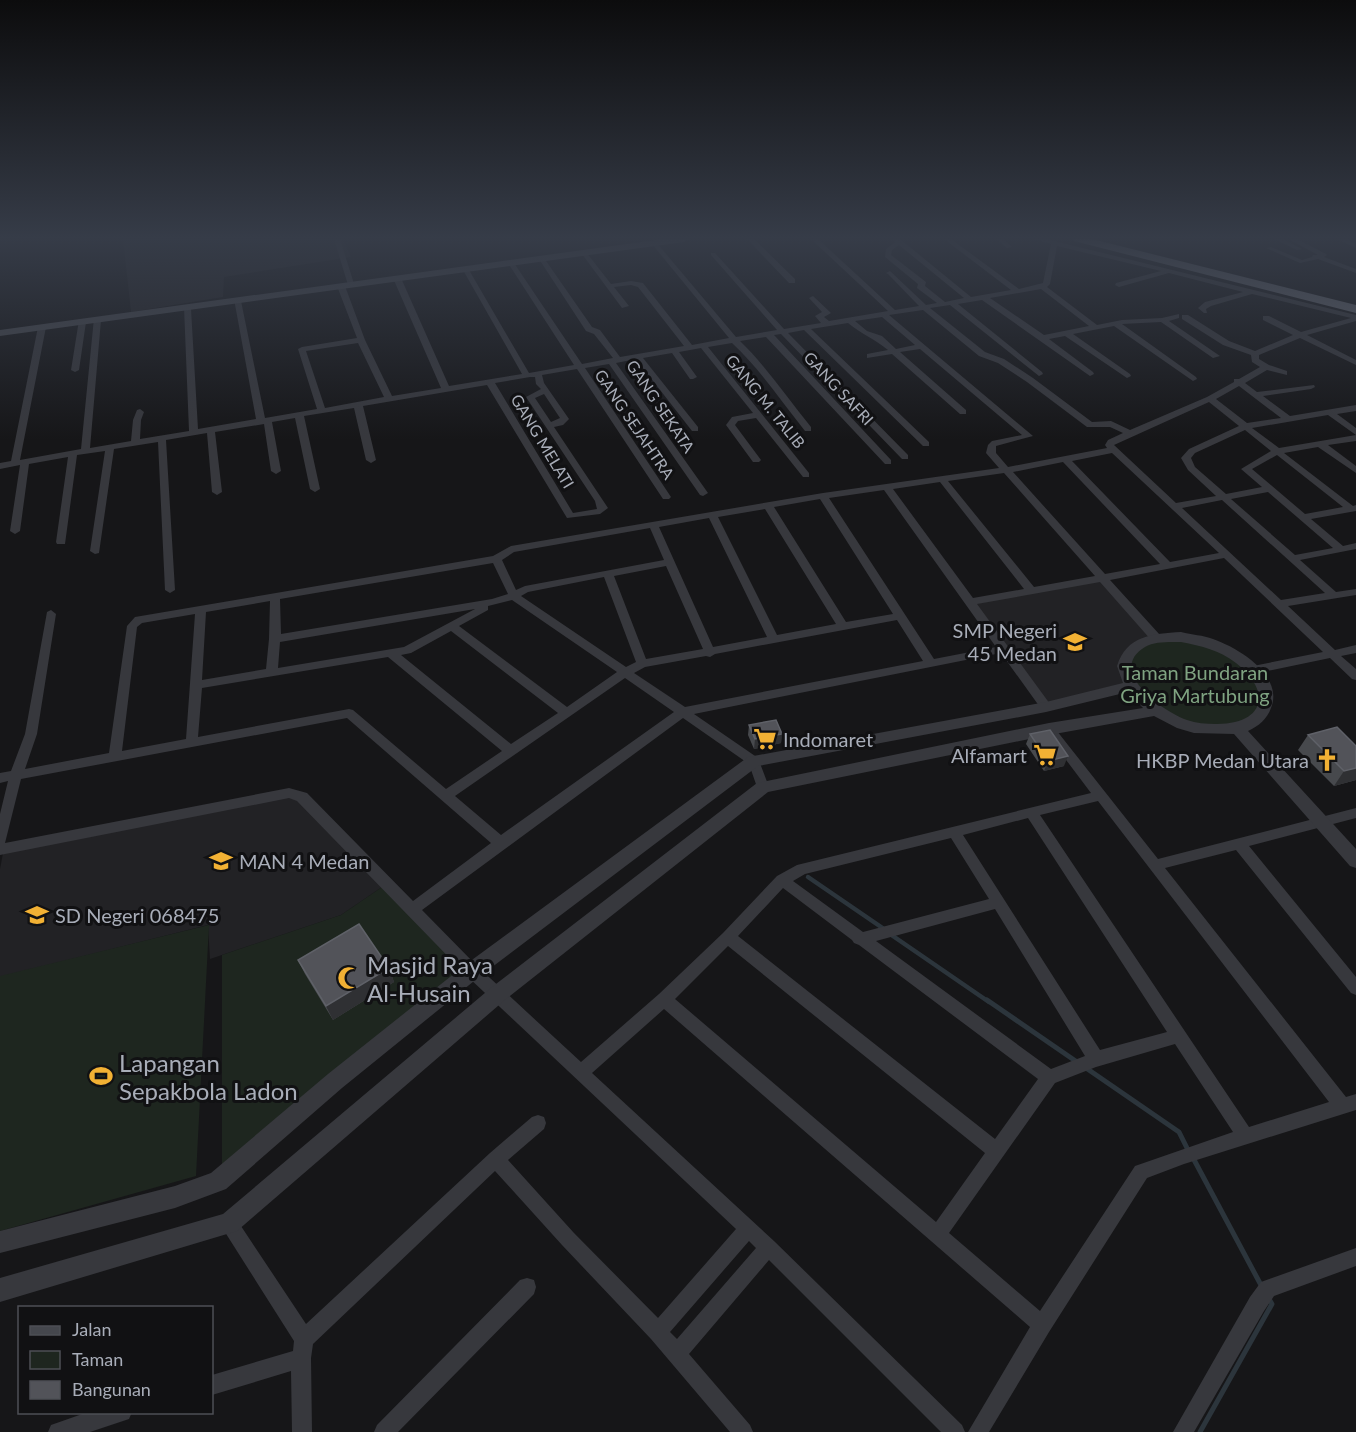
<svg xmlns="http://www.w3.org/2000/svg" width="1356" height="1432" font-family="Lato,sans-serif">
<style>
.built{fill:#222225}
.green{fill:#1e261f}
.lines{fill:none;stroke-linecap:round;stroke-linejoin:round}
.stream-far1{stroke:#2c353c;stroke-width:4.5}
.stream{stroke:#2c353c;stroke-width:5}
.minor{fill:#37383d;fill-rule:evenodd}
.tertiary{fill:#37383d;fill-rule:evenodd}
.secondary{fill:#45474d;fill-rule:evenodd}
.motorway{fill:#63666e;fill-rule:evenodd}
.wall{fill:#47494d}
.shaded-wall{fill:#2f3033}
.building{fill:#525359;stroke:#5f6168;stroke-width:1.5}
.labels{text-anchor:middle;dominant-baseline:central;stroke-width:6;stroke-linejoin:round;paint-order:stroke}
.far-street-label{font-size:16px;fill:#a8adb8;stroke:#111113}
.poi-label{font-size:20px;fill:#a8adb8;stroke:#111113;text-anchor:end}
.park-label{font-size:20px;fill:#7fa381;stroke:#111113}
.near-poi-label{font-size:24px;fill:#a8adb8;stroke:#111113;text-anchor:start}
</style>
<rect width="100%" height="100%" fill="#161618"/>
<!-- built -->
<path class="built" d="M123,239H343L351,257L224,277L223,297L131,312Z
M1102,578L1156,638L1129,687L1047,705L975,604Z
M293,796L385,885L341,915L210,959L208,925L0,977V869L3,853Z"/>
<!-- green -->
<path class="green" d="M1156,638L1208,642L1253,670L1266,705L1238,729L1181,724L1129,687L1128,656Z
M385,885L465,972L222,1167V955L341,915Z
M209,925L196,1176L0,1231V976Z"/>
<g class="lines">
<!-- stream-far1 -->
<path class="stream-far1" d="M808,877L884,929
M890,934L989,1002"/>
<!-- stream -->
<path class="stream" d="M987,1000L1077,1062
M1086,1068L1179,1132L1188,1150
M1192,1156L1262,1287
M1200,1432L1272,1304L1269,1299"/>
<!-- minor -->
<path class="minor" d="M334,239H340L355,287L348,285Z
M747,239H754L795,279V283H789Z
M811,239H818L895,310L919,306L888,274L886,273L890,271L926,305L937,303L917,288L918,284L885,257L886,249L895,242L893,239H900L971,297L1011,290L944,239H951L1019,289L1043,283L1051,244L1034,239H1046L1356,315V321L1307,335L1356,360V365L1300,338L1259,355V359L1269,365L1287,371V375L1267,370L1245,383L1257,392L1314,385L1315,387L1311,389L1263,396L1290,416L1356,405V411L1337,414L1356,428V435L1328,415L1252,428L1279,448L1356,435V441L1328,445L1356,466V473L1318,447L1284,453L1353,506L1356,505V511L1311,519L1343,546L1356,543V549L1300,560L1336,592L1356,589V595L1288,606L1335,650L1356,645V653L1341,656L1356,669V680L1352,679L1330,658L1253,674L1249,673L1247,670L1249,667L1253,666L1323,652L1224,558L1110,580L1160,635L1162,638L1160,641H1152L1100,582L977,604L1050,704L1052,707L1050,710H1042L1001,653L694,714L758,758L769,787L768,790H758L749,764L683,718L422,910L477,966L581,1062L659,994L723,933L777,876L797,865L1091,793L1045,732L1043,729L1045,726H1053L1158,859L1356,808V818L1249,846L1356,977V995L1351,993L1236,850L1165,868L1346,1097L1356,1094V1110L1184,1164L1147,1178L1049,1332L989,1432H968L1030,1327L664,1009L592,1073L774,1241L962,1425L965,1432H941L769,1260L689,1354L750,1425L753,1432H730L651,1339L562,1245L495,1171L313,1344L311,1358L312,1432H292L291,1371L212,1395V1375L293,1351L294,1341L223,1229L220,1223L223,1217L229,1214L235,1217L306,1324L490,1153L532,1117L538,1115L544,1117L546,1123L544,1129L508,1160L574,1233L658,1318L736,1229L467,976L297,801L289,798L0,855V814L8,781L0,783V773L11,771L25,734L47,612L51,610L56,614L37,734L25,769L109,753L127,626L135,617L493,556L511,546L823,493L999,468L986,453L988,445L992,441L1022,435L920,349L900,352L966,410V414H960L892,354L867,358V354L888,350C875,339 861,334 848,323L811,329L929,442V446H923L804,330L788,333L908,455V459H902L781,334L774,335L891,460V464H885L766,337L740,341C766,366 788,399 811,427V431H805C781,401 760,369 732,343L708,347L809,473V477H803L756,418L738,421L735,425L761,460L759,462H753L726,425L732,417L753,413L701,348L679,352L697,377L693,379H690L672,353L643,358L698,427V431H692L636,359L616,363L708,493L703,496L700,495L609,364L585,368L671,497L669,499H663L577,369L542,375L544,383L569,419L563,425L554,427L608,508L600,514L567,518L487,385L363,406L376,460L371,463L366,460L354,408L304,416L320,489L315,492L310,489L295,418L272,422L281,471L276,474L271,471L264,424L215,432L222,492L217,495L212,492L207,433L166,440L175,590L170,593L165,590L158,442L114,449L99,553L95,554L90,551L105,451L77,455L65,544H57L56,542L68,457L29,464L20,531L15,534L10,531L20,465L0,469V463L11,461L38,327L42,325L46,327L20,460L81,449L94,318L101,320L90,448L131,441L133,420L137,410L140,409L144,412L141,420L140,439L189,431L184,307L191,309L198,429L256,419L234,299L241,301L265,418L317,409L298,349L302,347L357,338L337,286L341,284L345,286L365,340L392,396L441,388L393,278L397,276L401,278L449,386L522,374L463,270L466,268L469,270L529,373L574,365L508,263L511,261L514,263L582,364L613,358L594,334L586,331L539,259L540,258H544L592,327L600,330L620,357L684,346L638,287L631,285L614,287L629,306L622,308L582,254V252H586L611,284L631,281L643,283L692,345L729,338L652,244V242H656L736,337L777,330L711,255V253H715L784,329L821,323L815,316L822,312L809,298L813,296L831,313L824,317L829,321L888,311ZM899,245L964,298L945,302L925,286L926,282L891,255L892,250ZM1057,246L1161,271L1116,283L1115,285L1119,287L1169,273L1243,292L1205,302L1198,308L1204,313H1207L1206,309L1211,306L1252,294L1351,318L1301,332L1269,316H1263V320L1293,335L1255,351L1229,341L1188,315H1182V319L1223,345L1251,355L1252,362L1260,367L1239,379H1234V382L1207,397L1130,430L1111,421L1092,422L1033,378L1004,359L985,352L930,308L950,305L1039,376L1043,374L1042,372L958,304L982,300L1090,376L1094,374L1093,372L1049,339L1065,336L1127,378L1131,376L1130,374L1073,334L1114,326L1193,381L1197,379L1196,377L1122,324L1161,322L1213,358L1220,356L1169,321L1179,318V314L1162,318L1122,320L1097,325L1047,287L1050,284ZM1041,289L1089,326L1044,335L990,298ZM923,310L979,356L998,363L1027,382L1087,427H1110L1123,433L1108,440L1105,445L1107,448L1008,467L996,453V446L1033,436L889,315ZM882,317L915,345L896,349L882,336L867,331L855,321ZM358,343L384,397L325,408L306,351ZM530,377H535L536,384L541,389L526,397L595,501L597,509L573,513L495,383ZM1239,386L1281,418L1247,423L1216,399ZM544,394L560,418L551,422L535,398ZM1209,402L1239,426L1189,449L1181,458L1188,470L1216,496L1176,503L1114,445ZM1245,430L1271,451L1241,469L1262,487L1226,494L1195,467L1191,458L1195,453ZM1112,453L1219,553L1170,562L1072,461ZM1277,455L1343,507L1305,514L1252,469ZM1063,462L1160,564L1105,574L1013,472ZM1004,473L1095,576L1034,587L948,481ZM940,482L1024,589L973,598L893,489ZM884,490L996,647L934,659L829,498ZM1268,492L1333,548L1295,555L1231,499ZM820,499L893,614L846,622L774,507ZM1222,500L1325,593L1281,600L1182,508ZM765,509L836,624L777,635L718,517ZM709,518L767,637L713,647L659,527ZM650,528L664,560L525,586L516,590L502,560L514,552ZM493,563L508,594L492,599L281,634L280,599ZM666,566L703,649L646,659L614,576ZM604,577L636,662L626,667L521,596L528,592ZM512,600L617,672L567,707L459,626L488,610V606ZM270,601L269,639L266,669L202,680L206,612ZM475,609L404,647L278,668L280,642ZM195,614L186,739L122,751L137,627L142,623ZM897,620L923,661L685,707L634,673L645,667L706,656L710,657L715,654ZM451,631L558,713L511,744L401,655L411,653ZM388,657L502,751L446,789L353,710L349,709L198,737L202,688ZM625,678L674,712L501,835L455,796ZM347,718L491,843L413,901L307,793L289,788L5,843L21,779ZM1098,801L1329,1102L1249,1127L1040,815ZM1028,818L1167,1032L1100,1050L963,835ZM951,838L989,899L863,932L793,881L805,874ZM783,888L852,940L854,943L859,945L1038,1079L995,1139L738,936ZM995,909L1085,1056L1051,1069L876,941ZM728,946L985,1153L936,1222L675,999ZM1175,1044L1233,1132L1135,1166L1040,1311L949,1233L1055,1083L1096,1067ZM749,1241L756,1248L677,1339L670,1332Z
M996,239H1003L1012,247L1007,248Z
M1274,239H1283L1302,249L1297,250Z
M1291,239H1297L1326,254L1327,255L1324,257L1356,269V273L1318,259L1300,263L1266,248L1271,247L1302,260L1312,257L1313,255H1318L1292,241Z
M1337,239H1346L1356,244V248Z
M79,320L86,322L79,370L75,372L71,370Z
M1356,1248V1266L1274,1296L1264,1311L1194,1432H1173L1250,1297L1261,1282Z
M527,1278L534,1280L536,1287L534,1294L398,1432H374L377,1425L520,1280Z
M88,1412H132L129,1419L90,1432H48L51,1425Z"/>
<!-- tertiary -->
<path class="tertiary" d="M1181,632C1192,635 1203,635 1213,639C1239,648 1284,676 1271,708C1267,719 1259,726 1248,731L1356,849V868L1350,866L1234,734L1194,733L1177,728L1154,716L1049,735L768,792L506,999L237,1231L0,1302V1278L223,1214L492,987L757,783L1049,723L1143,708L1128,692L1046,712L758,766L479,977L342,1088L226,1189L175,1208L0,1253V1231L175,1186L211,1173L328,1074L465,965L748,757L1046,702L1123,683L1117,666C1127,635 1152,634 1181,632ZM1181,642C1202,646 1219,650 1236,663C1274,693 1263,725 1215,724C1206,724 1196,723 1187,720C1164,712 1105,671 1145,647C1155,641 1170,642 1181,642Z"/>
<!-- secondary -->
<path class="secondary" d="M663,239H688L684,242L0,336V330Z"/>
<!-- motorway -->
<path class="motorway" d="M1072,239H1092L1356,305V313L1074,241Z"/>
</g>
<!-- wall -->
<path class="wall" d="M749,725L782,734L781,743L754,749L748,735Z
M1030,734L1064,766L1044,771L1026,744Z
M1308,735L1356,746V780L1334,786L1298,750Z
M298,960L389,968L394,982L333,1020L305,974Z"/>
<!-- shaded-wall -->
<path class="shaded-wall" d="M782,734L781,743L754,749L755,739Z
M1068,756L1064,766L1044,771L1048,761Z
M1356,768V780L1334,786L1344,771Z
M389,968L394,982L333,1020L326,1006Z"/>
<!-- building -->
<path class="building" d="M776,720L782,734L755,739L749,725Z
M1337,727L1356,746V768L1344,771L1308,735Z
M1050,730L1068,756L1048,761L1030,734Z
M359,924L389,968L326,1006L298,960Z"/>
<!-- sky -->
<linearGradient id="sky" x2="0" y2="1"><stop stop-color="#0c0c0d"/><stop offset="0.54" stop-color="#363c48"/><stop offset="1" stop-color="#363c48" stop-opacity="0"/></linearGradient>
<rect width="1356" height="440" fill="url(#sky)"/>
<!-- icons -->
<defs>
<g id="school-bare" transform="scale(1.8)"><path d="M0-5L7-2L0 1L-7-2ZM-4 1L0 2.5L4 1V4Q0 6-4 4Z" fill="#f2b134" stroke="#111113" stroke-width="2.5" paint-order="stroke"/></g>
<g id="supermarket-bare" transform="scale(1.8)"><path d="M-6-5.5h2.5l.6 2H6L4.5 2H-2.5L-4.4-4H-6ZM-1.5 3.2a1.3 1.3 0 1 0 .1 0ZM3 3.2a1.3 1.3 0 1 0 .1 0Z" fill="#f2b134" stroke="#111113" stroke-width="2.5" paint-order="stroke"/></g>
<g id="church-bare" transform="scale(1.8)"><path d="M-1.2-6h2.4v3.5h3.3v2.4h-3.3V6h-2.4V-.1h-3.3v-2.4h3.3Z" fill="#f2b134" stroke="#111113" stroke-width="2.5" paint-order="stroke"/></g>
<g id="mosque-bare" transform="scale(1.8)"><path d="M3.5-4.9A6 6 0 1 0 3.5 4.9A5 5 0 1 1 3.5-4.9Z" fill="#f2b134" stroke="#111113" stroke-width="2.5" paint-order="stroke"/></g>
<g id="stadium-bare" transform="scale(1.8)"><path d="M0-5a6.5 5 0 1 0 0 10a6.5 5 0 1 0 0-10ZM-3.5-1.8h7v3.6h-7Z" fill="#f2b134" stroke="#111113" stroke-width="2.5" paint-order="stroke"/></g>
</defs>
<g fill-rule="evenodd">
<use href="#school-bare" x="1075" y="642"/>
<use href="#supermarket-bare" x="765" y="739"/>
<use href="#supermarket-bare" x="1045" y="755"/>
<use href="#church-bare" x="1327" y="760"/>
<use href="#school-bare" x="221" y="861"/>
<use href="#school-bare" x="37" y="915"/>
<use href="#mosque-bare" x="349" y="978"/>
<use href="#stadium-bare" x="101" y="1076"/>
</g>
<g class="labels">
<!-- far-street labels -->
<g class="far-street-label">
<text transform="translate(839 388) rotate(47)">GANG SAFRI</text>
<text transform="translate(766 401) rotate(51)">GANG M. TALIB</text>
<text transform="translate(661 406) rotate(56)">GANG SEKATA</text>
<text transform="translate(635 424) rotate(56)">GANG SEJAHTRA</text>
<text transform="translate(543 441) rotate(59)">GANG MELATI</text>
</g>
<!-- poi labels -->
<g class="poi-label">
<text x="1057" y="630">SMP Negeri<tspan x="1057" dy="23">45 Medan</tspan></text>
<text x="783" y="739" text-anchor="start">Indomaret</text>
<text x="1027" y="755">Alfamart</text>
<text x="1309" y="760">HKBP Medan Utara</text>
<text x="239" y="861" text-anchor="start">MAN 4 Medan</text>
<text x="55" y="915" text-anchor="start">SD Negeri 068475</text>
</g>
<!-- park labels -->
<g class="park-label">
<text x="1195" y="672">Taman Bundaran<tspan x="1195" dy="23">Griya Martubung</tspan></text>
</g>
<!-- near-poi labels -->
<g class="near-poi-label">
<text x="367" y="964">Masjid Raya<tspan x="367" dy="28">Al-Husain</tspan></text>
<text x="119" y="1062">Lapangan<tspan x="119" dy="28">Sepakbola Ladon</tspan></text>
</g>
</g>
<!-- legend -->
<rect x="18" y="1306" width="195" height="108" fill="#111113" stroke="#4d4f55" stroke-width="1.5"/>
<rect x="30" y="1326" width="30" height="9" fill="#45474d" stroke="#4d4f55" stroke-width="1.5"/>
<text x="72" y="1336" font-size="18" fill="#a8adb8">Jalan</text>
<rect x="30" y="1351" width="30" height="18" fill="#1e261f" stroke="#4d4f55" stroke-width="1.5"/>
<text x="72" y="1366" font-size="18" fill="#a8adb8">Taman</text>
<rect x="30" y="1381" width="30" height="18" fill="#525359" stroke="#4d4f55" stroke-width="1.5"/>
<text x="72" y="1396" font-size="18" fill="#a8adb8">Bangunan</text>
</svg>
